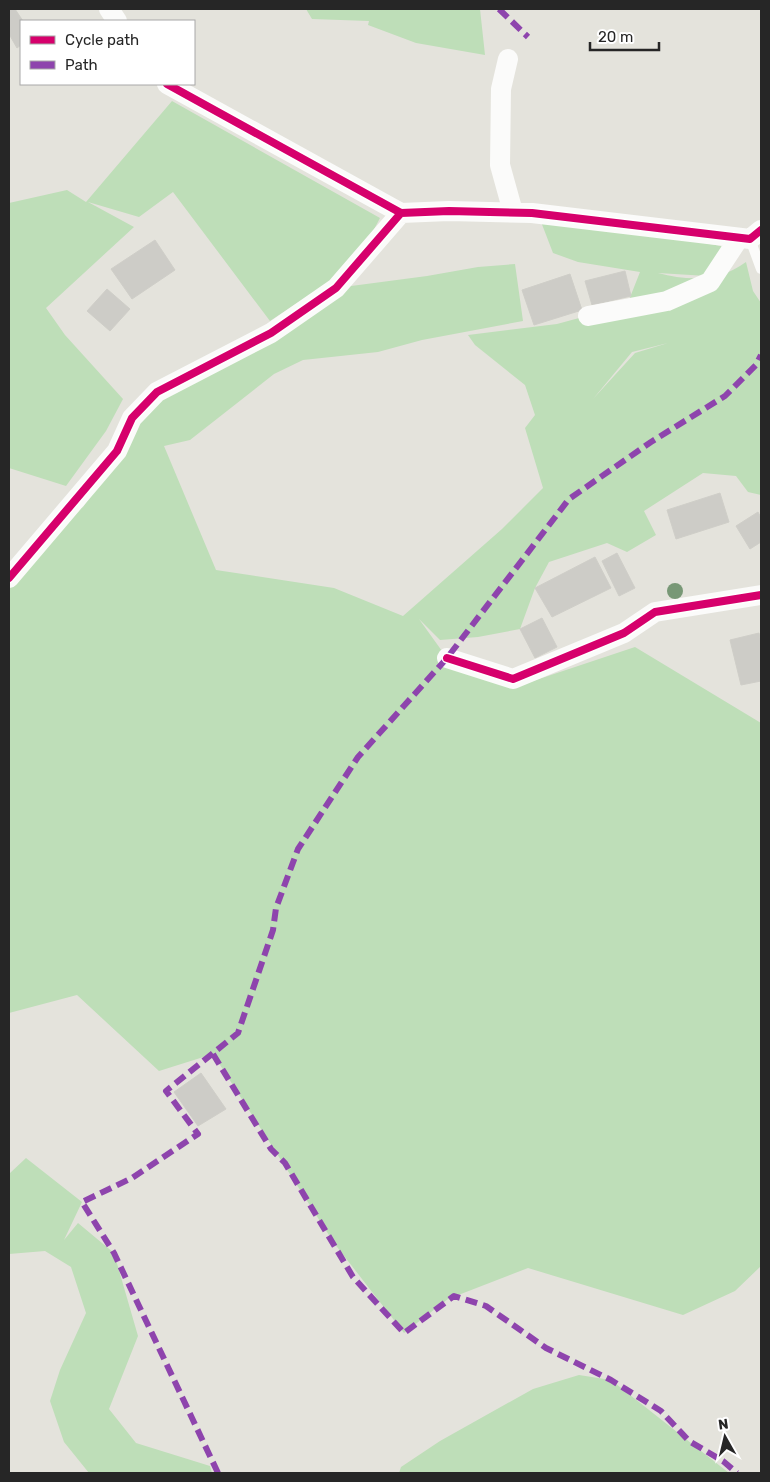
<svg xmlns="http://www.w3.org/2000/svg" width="770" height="1482" font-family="Rubik,sans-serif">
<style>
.green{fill:#bedeb8;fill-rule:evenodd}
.building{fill:#cdccc7;stroke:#cfcec8}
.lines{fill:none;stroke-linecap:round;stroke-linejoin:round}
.lane{stroke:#fbfbfa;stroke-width:10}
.street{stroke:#fbfbfa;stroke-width:20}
.quiet{stroke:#8e44ad;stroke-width:6;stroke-dasharray:12 6;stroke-linecap:butt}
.cycleway-casing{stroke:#fff;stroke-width:11}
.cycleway{stroke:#d6006c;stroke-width:8}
.tree{fill:#789876}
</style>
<rect width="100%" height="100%" fill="#e4e3dc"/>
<!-- green -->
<path class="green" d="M306,9H480L485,55L416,43L368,25L369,21L312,19Z
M172,101L380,218L356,264L270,321L173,192L139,217L88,202L134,227L46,308L65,335L123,399L106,431L66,486L9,468V203L67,190L86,202Z
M538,214L721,246L727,254L707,276L658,273C689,281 719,282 746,262L753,291L761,303V495L748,492L736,476L703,473L644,511L656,535L627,552L607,543L549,562L535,588L520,629L478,637L440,640L419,619L447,658L515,687L635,647L761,723V1266L735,1291L683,1315L528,1268L448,1299L404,1333L334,1243L213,1054L159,1071L77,995L9,1013V578L55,522L83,507L130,440L147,403L336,288L427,276L478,267L515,264L523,321L422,340L378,352L303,360L274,374L190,440L164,446L216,570L334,588L403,616L502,529L543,488L525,428L535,415L525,385L475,345L468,335L557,324L627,305L640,272L578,262L553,253ZM668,343L635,353L593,399L632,352Z
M26,1158L82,1202L64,1240L78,1223L114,1253L138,1336L109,1409L136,1443L210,1466L212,1473H89L64,1442L50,1401L60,1370L86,1313L71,1267L45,1251L9,1254V1174Z
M579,1375L611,1380L729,1473H399L401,1467L440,1441L533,1389Z"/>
<!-- building -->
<path class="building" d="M9,9H15L23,21L21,45L17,48L9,34Z
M155,240L175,270L132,299L111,269Z
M625,271L631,296L592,305L585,281Z
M570,274L582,310L534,325L522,290Z
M107,289L130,309L110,331L87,311Z
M720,493L729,522L676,539L667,510Z
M758,512L761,518V542L750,549L736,526Z
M617,553L635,588L619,596L602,561Z
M595,557L611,588L552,617L535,588Z
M542,618L557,647L535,658L520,629Z
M759,633L761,643V681L741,685L730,640Z
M201,1073L226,1109L198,1126L174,1092Z"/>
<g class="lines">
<!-- lane -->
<path class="lane" d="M750,239L761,269"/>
<!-- street -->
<path class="street" d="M109,9L117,21
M508,59L501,89L500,165L513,212
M167,84L401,213L449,211L532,213L750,239L761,230
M588,316L667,301L710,282L739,238
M9,578L117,451L132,418L157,392L271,333L336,288L401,213
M447,658L513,679L624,633L655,612L761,595"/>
<!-- quiet -->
<path class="quiet" d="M499,9L528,37
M213,1054L271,1149L285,1163L353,1277L404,1333L454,1296L486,1306L546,1348L611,1380L661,1411L689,1441L723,1461L737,1473
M218,1473L114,1253L82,1202L132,1178L198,1134L166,1091L238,1033L273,930L276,908L298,849L358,757L447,658L569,499L651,442L725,396L756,365L761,355"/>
<!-- cycleway casing -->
<g class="cycleway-casing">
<path id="cycleway" d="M167,84L401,213L449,211L532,213L750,239L761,230
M9,578L117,451L132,418L157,392L271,333L336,288L401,213
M447,658L513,679L624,633L655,612L761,595"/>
</g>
<!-- cycleway -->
<use href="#cycleway" class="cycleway"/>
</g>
<!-- trees -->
<circle class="tree" cx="675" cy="591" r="8"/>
<!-- border -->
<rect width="770" height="1482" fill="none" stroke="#262626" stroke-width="20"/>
<!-- legend -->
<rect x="20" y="20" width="175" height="65" fill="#ffffff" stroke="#a8a8a8"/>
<rect x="30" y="36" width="25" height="8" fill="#d6006c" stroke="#a8a8a8"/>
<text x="65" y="45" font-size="15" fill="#262626">Cycle path</text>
<rect x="30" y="61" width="25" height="8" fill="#8e44ad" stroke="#a8a8a8"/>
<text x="65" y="70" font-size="15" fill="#262626">Path</text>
<!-- north arrow -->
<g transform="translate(725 1437) rotate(352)" stroke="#ffffff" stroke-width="4" paint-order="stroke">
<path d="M0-4L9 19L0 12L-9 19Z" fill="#262626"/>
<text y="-8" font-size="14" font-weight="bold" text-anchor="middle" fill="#262626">N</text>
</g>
<!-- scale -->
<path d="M590 42v8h69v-8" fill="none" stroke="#262626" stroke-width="2.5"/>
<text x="598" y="42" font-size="15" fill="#262626" stroke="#ffffff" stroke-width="4" paint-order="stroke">20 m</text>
</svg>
